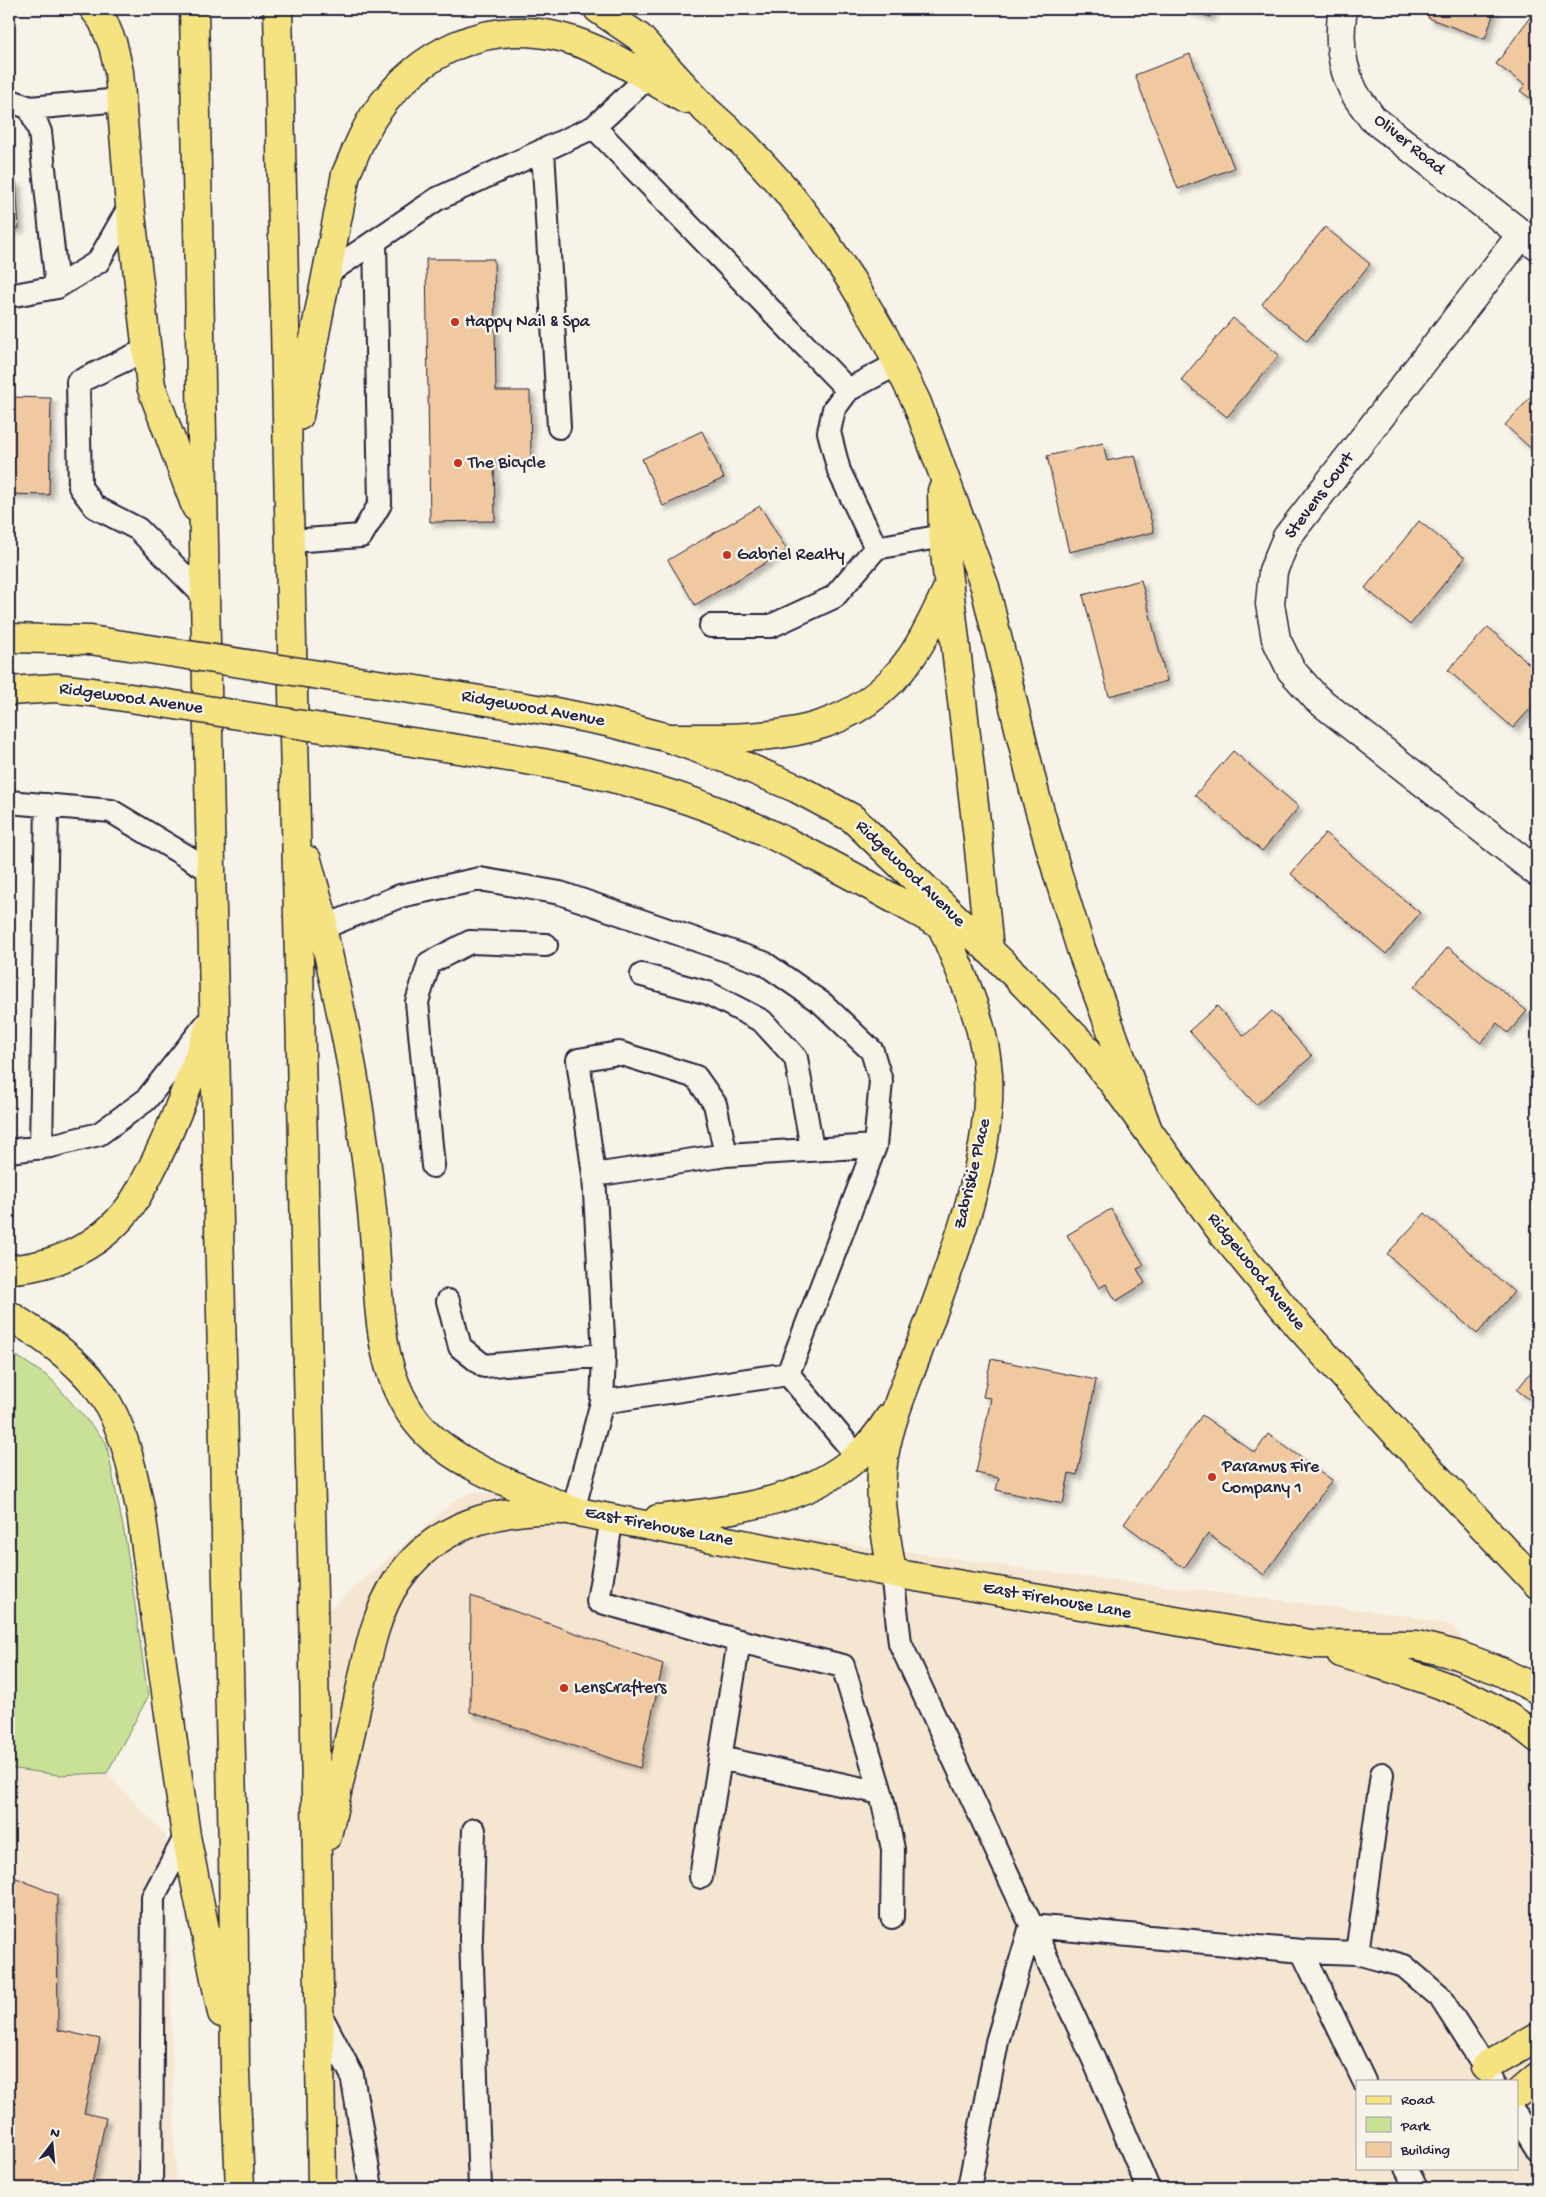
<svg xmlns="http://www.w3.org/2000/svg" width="1546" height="2197" font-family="'Gochi Hand',sans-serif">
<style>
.built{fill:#f5e6d2;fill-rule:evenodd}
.green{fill:#c8e197;stroke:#758269}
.building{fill:#f1c9a0;stroke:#22223b;filter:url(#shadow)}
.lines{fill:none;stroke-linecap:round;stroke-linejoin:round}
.lane-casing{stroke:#22223b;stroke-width:26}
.street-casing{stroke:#22223b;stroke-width:31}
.primary-casing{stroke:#22223b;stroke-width:31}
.highway-casing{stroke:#22223b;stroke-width:31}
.lane{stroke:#f7f3e8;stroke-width:22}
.street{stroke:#f7f3e8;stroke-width:28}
.primary{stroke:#f5e382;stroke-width:28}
.highway{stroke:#f5e382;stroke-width:28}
.primary-bridge-casing{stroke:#22223b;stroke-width:31;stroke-linecap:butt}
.primary-bridge{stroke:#f5e382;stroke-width:28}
.poi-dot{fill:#c8321e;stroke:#f7f3e8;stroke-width:2}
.labels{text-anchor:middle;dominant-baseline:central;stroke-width:5;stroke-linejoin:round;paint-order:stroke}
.street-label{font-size:18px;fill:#22223b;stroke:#f7f3e8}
.poi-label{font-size:18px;fill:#22223b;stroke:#f7f3e8;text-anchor:start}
</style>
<defs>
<filter id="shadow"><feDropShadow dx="4.5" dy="4.5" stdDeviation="2.5" flood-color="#0004"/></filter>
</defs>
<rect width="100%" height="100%" fill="#f7f3e8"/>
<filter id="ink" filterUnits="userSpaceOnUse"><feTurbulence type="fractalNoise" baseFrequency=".02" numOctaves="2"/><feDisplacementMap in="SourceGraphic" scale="10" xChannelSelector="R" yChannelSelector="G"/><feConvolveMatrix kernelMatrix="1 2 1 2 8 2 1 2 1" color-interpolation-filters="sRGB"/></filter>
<g filter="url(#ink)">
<!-- built -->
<path class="built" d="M474,1491L1079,1576L1409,1616L1453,1626L1537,1755V2188H321L325,1613L454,1501ZM1357,2081H1517V2168H1357Z
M9,1768L59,1775L107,1773L166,1836L176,2188H9Z"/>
<!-- green -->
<path class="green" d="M9,1351L50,1378L106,1442L126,1542L148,1697L107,1773L59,1775L9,1768Z"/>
<!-- building -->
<path class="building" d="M1186,9H1213L1210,17Z
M1431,9H1495L1485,39L1428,18Z
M1533,13L1537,16V103L1520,91L1525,85L1496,64Z
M1190,54L1234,168L1178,189L1135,75Z
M16,181L19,228L9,229V182Z
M1325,227L1370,264L1307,341L1262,304Z
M426,259H494L496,391H530L531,460H494L495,521L430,522Z
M1233,318L1279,355L1227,417L1181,380Z
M1537,390V454L1505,425Z
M9,397L51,398L49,495L9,494Z
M702,431L724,478L663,506L642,459Z
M1103,443L1107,461L1135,455L1154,532L1069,552L1047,456Z
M760,506L787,550L695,605L668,560Z
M1419,521L1465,558L1410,625L1365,588Z
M1141,580L1167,681L1109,696L1083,595Z
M1488,627L1537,671V701L1513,728L1448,670Z
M1233,751L1299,807L1262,851L1195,795Z
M1325,833L1420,913L1386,954L1291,874Z
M1448,947L1527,1011L1508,1033L1497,1023L1481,1043L1414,987Z
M1217,1006L1244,1036L1272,1011L1312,1056L1256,1105L1189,1031Z
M1111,1209L1144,1265L1137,1269L1145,1283L1116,1301L1106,1284L1099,1288L1067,1235Z
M1425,1213L1514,1292L1477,1334L1387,1254Z
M991,1359L1096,1380L1077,1475L1069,1473L1063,1504L996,1490L999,1478L976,1473L991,1398L983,1397Z
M1537,1364V1405L1517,1390Z
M1202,1415L1255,1453L1268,1434L1332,1480L1264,1575L1208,1534L1184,1568L1124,1524Z
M471,1596L663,1664L640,1768L470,1712Z
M9,1875L57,1895L58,2030L100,2039L84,2113L106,2118L91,2188H9Z"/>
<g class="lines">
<!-- lane casing -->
<g class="lane-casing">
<path id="lane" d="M9,102H14L30,108L40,132L57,287
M30,108L121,100
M594,127L848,390
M543,150L559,427
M325,275L437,199L594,127L647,78
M9,296L57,287L98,262L130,206
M146,350L78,382L80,487L95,507L138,529L205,597
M291,541L361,536L380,504L375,241
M876,548L839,471L829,432L834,409L848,390L897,364
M711,626H771L834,597L876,548L943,536
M9,802L111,811L211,871
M322,928L400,896L480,879L560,893L764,963L823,1004L872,1051L881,1081L875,1146L788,1374L858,1457
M642,975L708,993L762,1021L796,1058L812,1149
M41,1148L47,805
M9,1151L51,1146L99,1134L146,1100L207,1023
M433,1166L417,1002L429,963L470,942L546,945
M594,1175L726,1155
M448,1301L460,1347L484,1366L604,1355
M602,1402L788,1374
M573,1511L602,1402L604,1355L594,1175L578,1060L619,1053L696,1077L715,1104L726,1155L875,1146
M612,1518L598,1601L739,1641L843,1666L881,1793L893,1849L892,1917
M892,1573L900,1643L1094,2060L1148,2188
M720,1758L881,1793
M474,1830L471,1938L480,2188
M701,1877L739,1641
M1302,1951L1364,2081
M1357,1953L1382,1774
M319,2012L352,2075L371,2188
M1517,2117L1537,2149
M1406,2168L1416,2188
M151,2188L153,1897L186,1836
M969,2188L997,2042L1031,1926L1302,1951L1357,1953L1404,1966L1440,1997L1494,2081"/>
</g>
<!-- street casing -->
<g class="street-casing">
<path id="street" d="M1343,9C1338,37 1341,67 1354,92C1359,101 1367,110 1372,118L1537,246
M1522,234L1287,537L1273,571L1270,604L1276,639L1291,670L1316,698L1537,872"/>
</g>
<!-- primary casing -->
<g class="primary-casing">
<path id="primary" d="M404,688L550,711L607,722L669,738L735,762L796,788L852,818L1016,976L1083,1045L1114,1084L1224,1235L1298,1325L1402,1440L1537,1584
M9,691L56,688L92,692
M405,741C507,756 609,770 707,807C791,839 877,890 956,933
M573,1511L892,1573L1311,1644L1417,1645L1457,1655L1495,1669L1537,1689
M658,1519C726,1511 804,1504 857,1457C870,1446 880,1432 889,1418
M892,1573C886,1534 877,1495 884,1456C890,1420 906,1384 919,1349C949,1270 993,1160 988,1075C985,1022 961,973 941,924
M1341,1653C1409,1674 1482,1691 1537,1738
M1485,2067L1537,2037
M1517,2094L1537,2077"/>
</g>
<!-- highway casing -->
<g class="highway-casing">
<path id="highway" d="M94,9L103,21L113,45L119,72L130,206L151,386L196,507
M194,9L205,597L233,1850L235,2072L240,2188
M278,9L313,1598L322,2188
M598,9L639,37L706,110L744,144L785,189L820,234L851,280L884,336L917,403L985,587L1035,794L1058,875L1081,949L1148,1130
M299,416L346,174C355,154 363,131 376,113C419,52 485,19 560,37C604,48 646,77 685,99
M942,491L943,536L978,839L989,950
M9,638L90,640
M669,738C763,738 852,743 912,656C927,634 938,609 949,585
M307,860L323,918L322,928C337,991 351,1053 360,1117C366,1156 371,1195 374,1233C380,1298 375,1376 422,1428C457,1467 525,1489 573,1511
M9,1269C25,1269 42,1265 57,1260C84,1250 107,1235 125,1213C135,1202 142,1187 149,1174C174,1126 191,1076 210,1026
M9,1315C41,1336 76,1358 99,1390C125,1426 134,1476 142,1519L186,1836L222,2013
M327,1836C337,1791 348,1745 358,1700C367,1660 374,1615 397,1581C435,1524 498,1508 563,1510"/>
</g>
<!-- lane -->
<use href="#lane" class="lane"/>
<!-- street -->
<use href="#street" class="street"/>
<!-- primary -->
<use href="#primary" class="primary"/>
<!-- highway -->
<use href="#highway" class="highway"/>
<!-- primary-bridge casing -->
<g class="primary-bridge-casing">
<path id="primary-bridge" d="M90,640L404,688
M92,692L405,741"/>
</g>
<!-- primary-bridge -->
<use href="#primary-bridge" class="primary-bridge"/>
</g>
</g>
<!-- markers -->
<g class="poi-dot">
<circle cx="455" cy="322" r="5"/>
<circle cx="458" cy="463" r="5"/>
<circle cx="727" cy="555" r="5"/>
<circle cx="1212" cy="1477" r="5"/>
<circle cx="564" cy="1688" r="5"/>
</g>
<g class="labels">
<!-- street labels -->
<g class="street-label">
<text transform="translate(1409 145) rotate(39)">Oliver Road</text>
<text transform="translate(1320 496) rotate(-53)">Stevens Court</text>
<text transform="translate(131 699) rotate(8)">Ridgewood Avenue</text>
<text transform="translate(533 709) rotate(10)">Ridgewood Avenue</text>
<text transform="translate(910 874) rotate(44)">Ridgewood Avenue</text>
<text transform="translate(973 1174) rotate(-77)">Zabriskie Place</text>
<text transform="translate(1256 1272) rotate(51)">Ridgewood Avenue</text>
<text transform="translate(659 1527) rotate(11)">East Firehouse Lane</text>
<text transform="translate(1057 1601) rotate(10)">East Firehouse Lane</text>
</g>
<!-- poi labels -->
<g class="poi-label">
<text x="465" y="322">Happy Nail &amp; Spa</text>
<text x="468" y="463">The Bicycle</text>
<text x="737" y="555">Gabriel Realty</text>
<text x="1222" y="1467">Paramus Fire<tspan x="1222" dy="21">Company 1</tspan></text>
<text x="574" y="1688">LensCrafters</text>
</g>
</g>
<!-- margin -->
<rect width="1546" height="2197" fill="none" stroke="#f7f3e8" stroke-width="30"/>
<rect x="15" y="15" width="1516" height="2167" fill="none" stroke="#22223b" stroke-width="2" filter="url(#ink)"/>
<!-- legend -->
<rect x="1356" y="2080" width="162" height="90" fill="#f7f3e8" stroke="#a29fa3"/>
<rect x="1366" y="2096" width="25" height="8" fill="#f5e382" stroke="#a29fa3"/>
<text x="1401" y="2104" font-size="15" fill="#22223b">Road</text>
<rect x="1366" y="2117" width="25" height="15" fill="#c8e197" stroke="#a29fa3"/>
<text x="1401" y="2130" font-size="15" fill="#22223b">Park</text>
<rect x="1366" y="2142" width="25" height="15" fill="#f1c9a0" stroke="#a29fa3"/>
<text x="1401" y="2154" font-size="15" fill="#22223b">Building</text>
<!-- north arrow -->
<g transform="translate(52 2144) rotate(16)" stroke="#f7f3e8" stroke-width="4" paint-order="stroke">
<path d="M0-4L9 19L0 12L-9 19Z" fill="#22223b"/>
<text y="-8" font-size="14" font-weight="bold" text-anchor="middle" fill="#22223b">N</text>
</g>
</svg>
